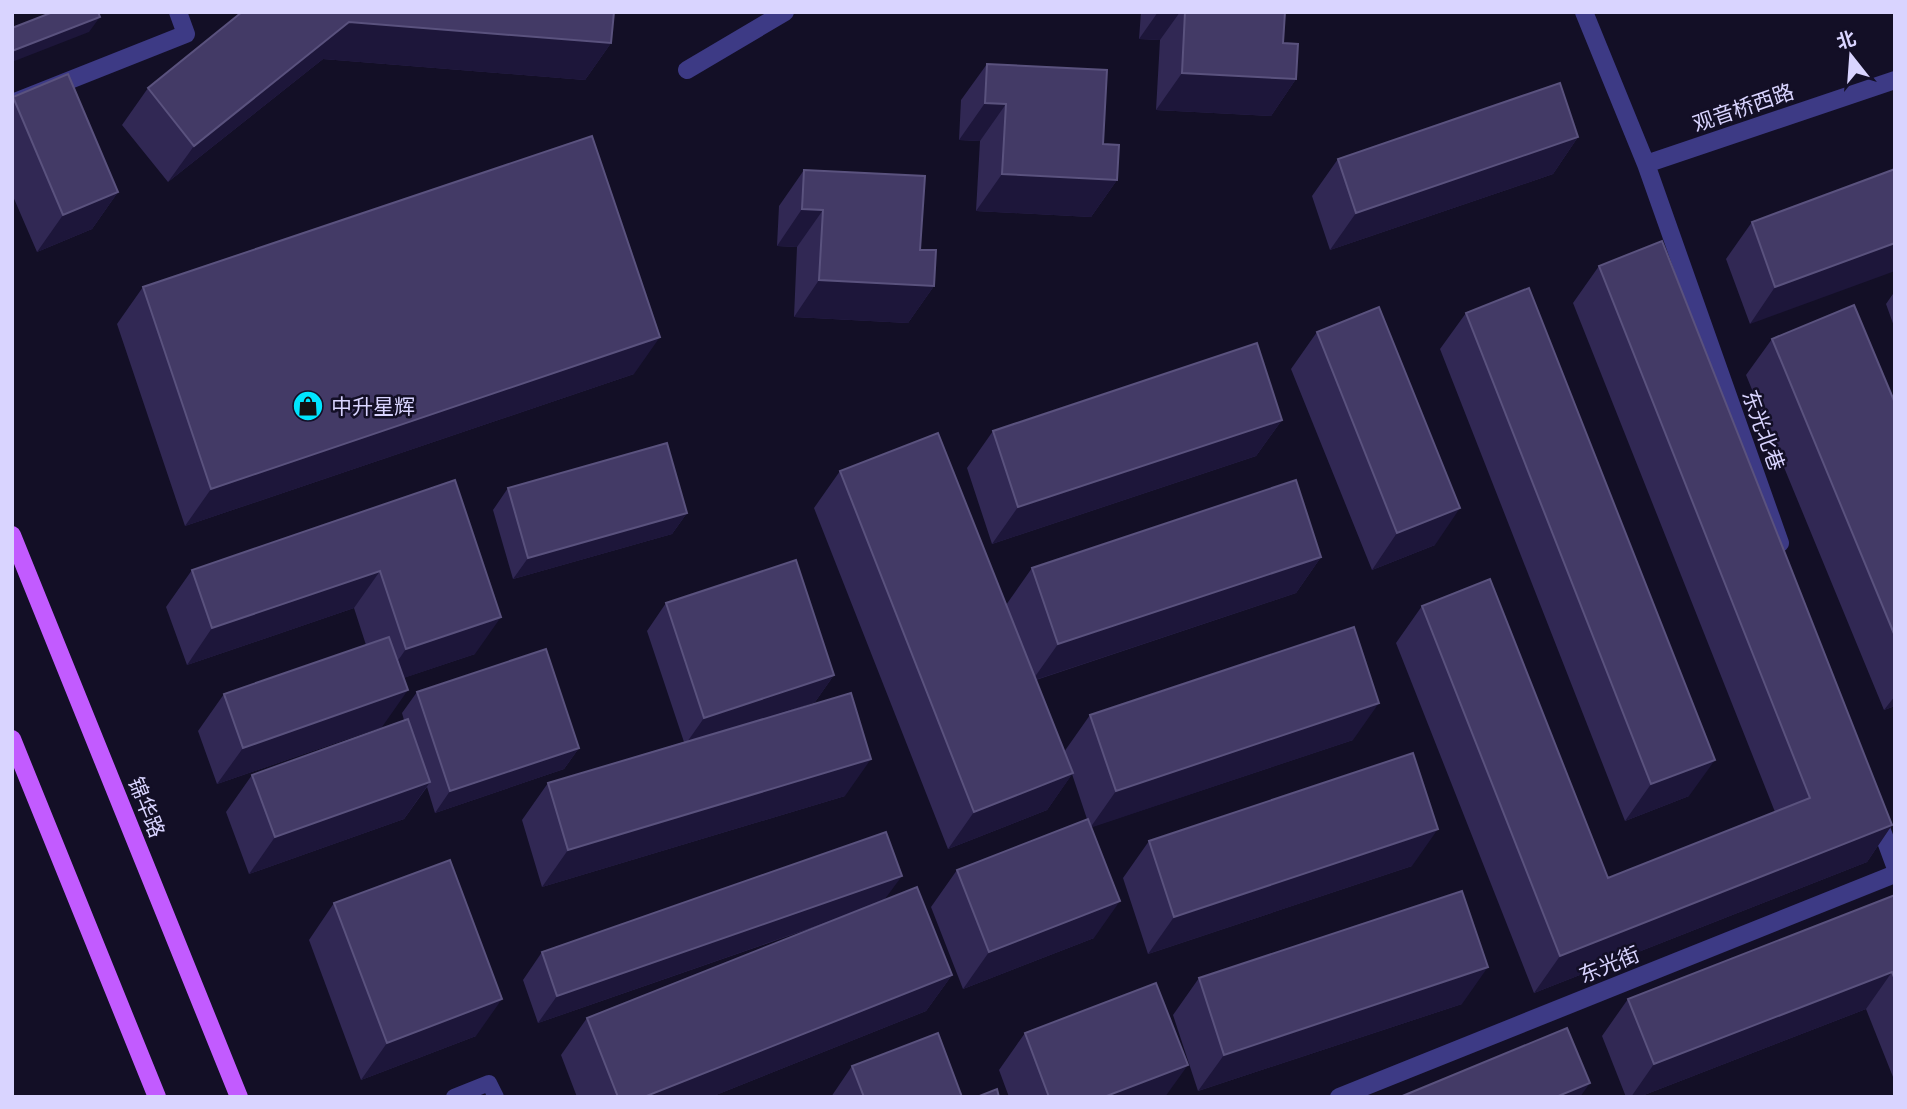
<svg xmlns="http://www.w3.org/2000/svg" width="1907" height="1109" font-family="'Titillium Web','Noto Sans SC',sans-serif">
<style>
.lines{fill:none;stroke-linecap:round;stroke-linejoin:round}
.service{stroke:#3d3a85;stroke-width:16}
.minor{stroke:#3d3a85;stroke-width:18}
.primary{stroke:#c25bff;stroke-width:18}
.wall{fill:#312854}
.shaded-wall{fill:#1d163a}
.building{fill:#433a66;stroke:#5a527e;stroke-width:2}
.labels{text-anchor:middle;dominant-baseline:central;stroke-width:5;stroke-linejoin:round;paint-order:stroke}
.street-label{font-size:21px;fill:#d9d4ff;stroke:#130f26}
.poi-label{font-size:21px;fill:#d9d4ff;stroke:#130f26;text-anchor:start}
</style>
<rect width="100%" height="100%" fill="#130f26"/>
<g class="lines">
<!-- service -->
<path class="service" d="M454,1097L489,1083L496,1097"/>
<!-- minor -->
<path class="minor" d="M1584,12L1646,164L1780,543
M687,70L785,12
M12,103L186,34L178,12
M1646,164L1895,80
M1877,817L1895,866
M1339,1097L1895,874"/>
<!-- primary -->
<path class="primary" d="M12,535L239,1097
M12,739L157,1097"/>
</g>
<!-- wall -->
<path class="wall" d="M242,12L611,43L585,80L323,59L168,182L122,125L148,88Z
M1141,12H1285L1283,43L1296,79L1271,116L1156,110L1160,40L1139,39Z
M987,64L1103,144L1117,180L1091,217L976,211L980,141L959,140L961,100Z
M13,97L118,192L92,229L37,252L12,194Z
M1578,137L1553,174L1330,250L1312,196L1338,159Z
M1895,169L1750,324L1726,259L1752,222Z
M804,170L920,250L934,286L908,323L794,317L797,247L777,246L779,206Z
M1599,266L1892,825L1867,862L1534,993L1396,643L1422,606L1608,878L1775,812L1573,303Z
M143,287L634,374L185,526L117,324Z
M1895,291V329L1886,304Z
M1466,313L1689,796L1625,821L1440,349Z
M1317,332L1435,545L1372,570L1291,369Z
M1772,339L1895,403V706L1884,710L1746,375Z
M1282,420L1256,456L992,544L967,468L993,431Z
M840,471L1006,605L1032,568L1321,557L1296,593L1036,680L1064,752L1090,715L1353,740L1091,827L1094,938L963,989L931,907L957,870L1087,819L1072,774L1047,810L948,849L814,508Z
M455,480L475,654L403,678L382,727L217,784L198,731L224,694L366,645L354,608L187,665L166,607L192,570Z
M508,488L687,513L672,534L513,579L493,510Z
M666,603L834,675L815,702L789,711L845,796L542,887L522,820L548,783L684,742L647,631Z
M417,692L579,748L564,769L435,813L427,787L404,819L249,874L226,812L252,775L404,720L402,713Z
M1149,841L1412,866L1148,954L1123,878Z
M1895,895V1082L1866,1009L1639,1097H1626L1602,1036L1628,999Z
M884,900L952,975L926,1011L711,1097H577L561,1055L587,1018L843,917L538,1023L523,980L542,952Z
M334,903L476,1036L361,1080L309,940Z
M1199,978L1462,1004L1198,1091L1173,1015Z
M1025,1033L1165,1097H1009L999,1070Z
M852,1066L962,1097H831Z"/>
<!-- shaded-wall -->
<path class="shaded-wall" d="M1158,12H1180L1160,40L1139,39Z
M100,17L89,32L12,62V51Z
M349,22L611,43L585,80L323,59L168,182L194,146Z
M1182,73L1296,79L1271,116L1156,110Z
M985,103L1006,104L980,141L959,140Z
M1578,137L1553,174L1330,250L1356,213Z
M1002,174L1117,180L1091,217L976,211Z
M118,192L92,229L37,252L63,215Z
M802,209L823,210L797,247L777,246Z
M1895,243V271L1750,324L1775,287Z
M819,280L934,286L908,323L794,317Z
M660,337L634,374L185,526L211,489Z
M1282,420L1256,456L992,544L1018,507Z
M1460,508L1435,545L1372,570L1397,533Z
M687,513L672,534L513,579L528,558Z
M1321,557L1296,593L1032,681L1058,644Z
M380,571L354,608L187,665L212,628Z
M501,617L475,654L380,686L406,649Z
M834,675L815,702L685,745L704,718Z
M408,690L382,727L217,784L243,748Z
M1895,696V706L1884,710Z
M1379,703L1353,740L1090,828L1116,791Z
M579,748L564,769L435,813L450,791Z
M871,759L845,796L542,887L568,850Z
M1715,760L1689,796L1625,821L1651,784Z
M1073,773L1047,810L948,849L974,812Z
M430,782L404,819L249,874L275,837Z
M1892,825L1867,862L1534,993L1560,956Z
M1438,829L1412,866L1148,954L1174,917Z
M902,876L882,903L538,1023L557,996Z
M1120,901L1094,938L963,989L989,952Z
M1488,967L1462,1004L1198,1091L1224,1055Z
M1892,972L1866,1009L1639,1097H1631L1654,1064Z
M952,975L926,1011L711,1097H644Z
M502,999L476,1036L361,1080L387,1043Z
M1188,1065L1165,1097H1104Z
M1590,1083L1580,1097H1556Z"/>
<!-- building -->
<path class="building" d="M53,12H98L100,17L12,51V28Z
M242,12H614L611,43L349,22L194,146L148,88Z
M1185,12H1285L1283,43L1298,44L1296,79L1182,73Z
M987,64L1107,70L1103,144L1119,145L1117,180L1002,174L1006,104L985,103Z
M68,74L118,192L63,215L13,97Z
M1560,83L1578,137L1356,213L1338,159Z
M592,136L660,337L211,489L143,287Z
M1895,169V243L1775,287L1752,222Z
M804,170L925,176L920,250H936L934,286L819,280L823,210L802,209Z
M1662,241L1892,825L1560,956L1422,606L1490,579L1608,878L1810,798L1599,266Z
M1529,288L1715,760L1651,784L1466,313Z
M1854,305L1895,403V636L1772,339Z
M1379,307L1460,508L1397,533L1317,332Z
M1257,343L1282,420L1018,507L993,431Z
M938,433L1073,773L974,812L840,471Z
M667,443L687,513L528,558L508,488Z
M455,480L501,617L406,649L380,571L212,628L192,570Z
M1296,480L1321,557L1058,644L1032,568Z
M796,560L834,675L704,718L666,603Z
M1354,627L1379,703L1116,791L1090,715Z
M389,637L408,690L243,748L224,694Z
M546,649L579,748L450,791L417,692Z
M851,693L871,759L568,850L548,783Z
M408,719L430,782L275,837L252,775Z
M1413,753L1438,829L1174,917L1149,841Z
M1088,819L1120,901L989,952L957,870Z
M886,832L902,876L557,996L542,952Z
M450,860L502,999L387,1043L334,903Z
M917,887L952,975L644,1097H618L587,1018Z
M1462,891L1488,967L1224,1055L1199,978Z
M1895,895V980L1892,972L1654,1064L1628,999Z
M1156,983L1188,1065L1104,1097H1049L1025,1033Z
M1567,1028L1590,1083L1556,1097H1400Z
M938,1033L962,1097H864L852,1066Z
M997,1089L999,1097H977Z"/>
<!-- icons -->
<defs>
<g id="shop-disc" transform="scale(1.575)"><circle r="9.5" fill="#00e5ff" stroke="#130f26"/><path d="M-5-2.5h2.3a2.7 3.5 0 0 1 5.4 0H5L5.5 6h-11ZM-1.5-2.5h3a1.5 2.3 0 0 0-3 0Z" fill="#111"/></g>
</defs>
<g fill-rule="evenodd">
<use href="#shop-disc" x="308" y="406"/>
</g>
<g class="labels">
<!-- street labels -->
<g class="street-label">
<text transform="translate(1743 107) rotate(-19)">观音桥西路</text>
<text transform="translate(1764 430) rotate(70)">东光北巷</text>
<text transform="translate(147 807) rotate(68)">锦华路</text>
<text transform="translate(1609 964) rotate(-22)">东光街</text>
</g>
<!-- poi labels -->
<g class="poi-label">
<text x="331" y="406">中升星辉</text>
</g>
</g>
<!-- border -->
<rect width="1907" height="1109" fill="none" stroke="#d9d4ff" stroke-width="28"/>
<!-- north arrow -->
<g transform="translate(1851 56) rotate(343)" stroke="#130f26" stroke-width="5" paint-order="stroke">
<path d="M0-5L12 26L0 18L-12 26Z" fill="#d9d4ff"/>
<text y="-10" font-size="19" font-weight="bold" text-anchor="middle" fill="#d9d4ff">北</text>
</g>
</svg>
